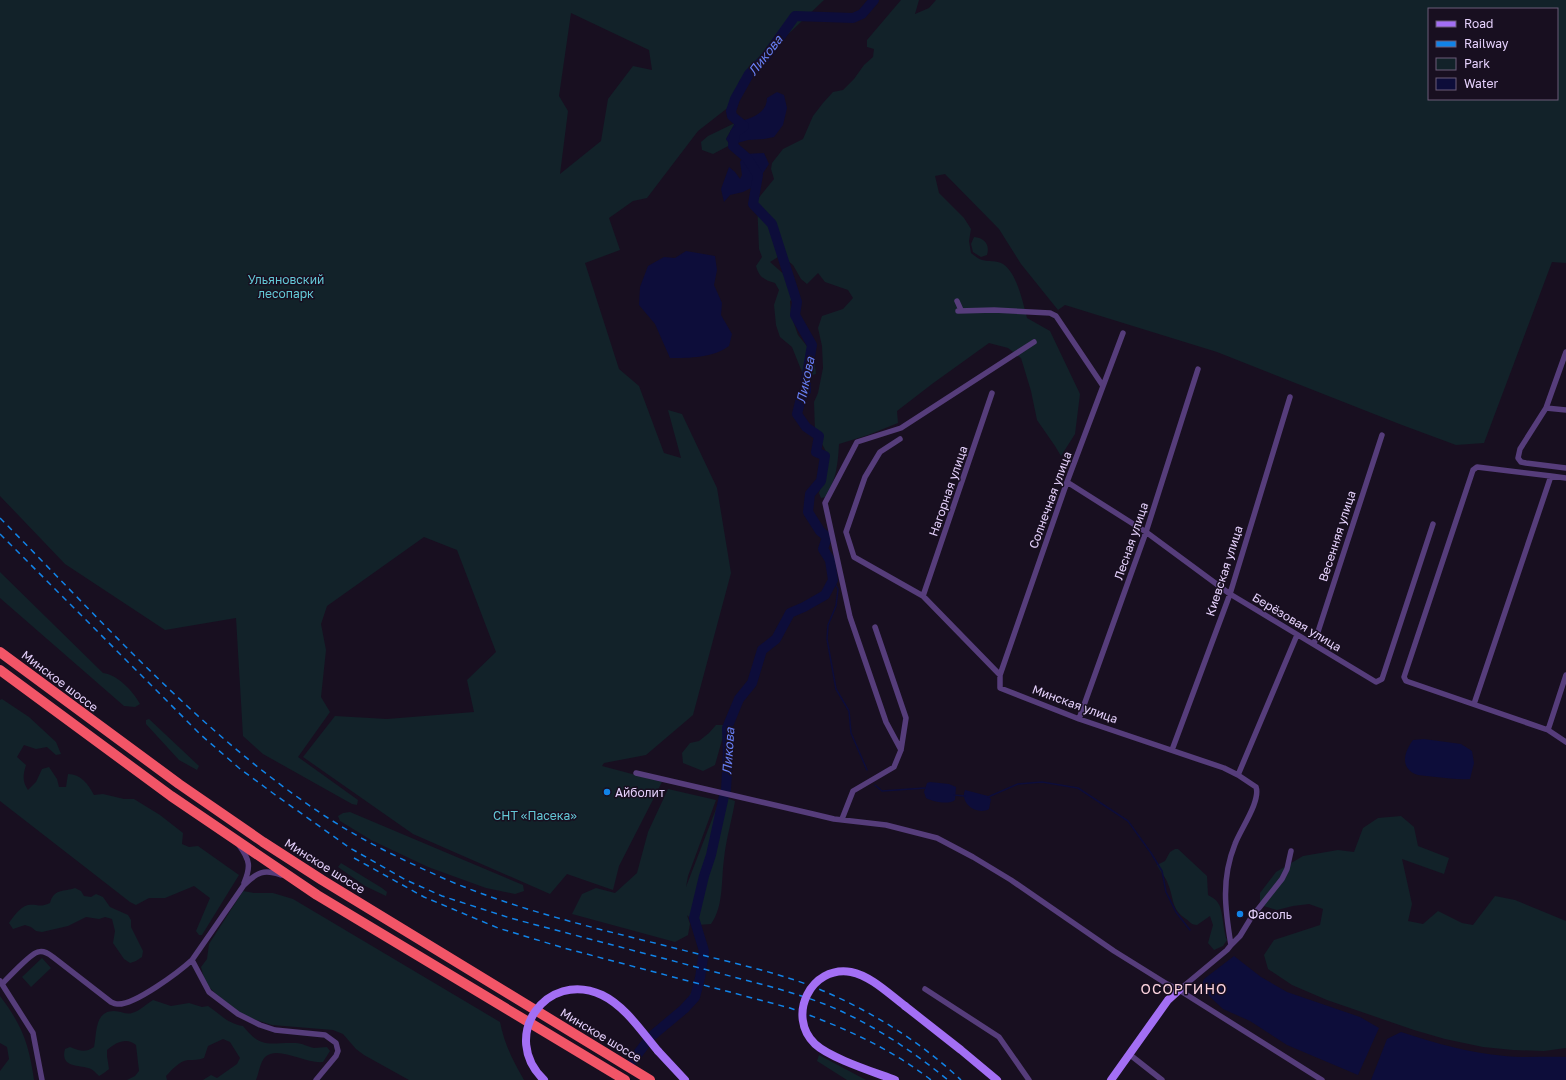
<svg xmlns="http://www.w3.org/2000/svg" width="1566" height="1080" font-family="'Golos Text',sans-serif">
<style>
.green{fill:#122229;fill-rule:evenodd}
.water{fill:#0d0d3a}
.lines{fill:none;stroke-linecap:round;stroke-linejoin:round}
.stream{stroke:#0d0d3a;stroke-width:1.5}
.river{stroke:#0d0d3a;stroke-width:10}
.street{stroke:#563d7b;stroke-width:5.5}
.secondary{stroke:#a36ff4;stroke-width:8}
.highway{stroke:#f25567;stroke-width:10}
.rail{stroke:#1183e7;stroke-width:1.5;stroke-dasharray:6 5;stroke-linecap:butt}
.secondary-bridge{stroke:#a36ff4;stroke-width:8}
.poi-dot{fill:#1183e7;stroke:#180f20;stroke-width:1.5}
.labels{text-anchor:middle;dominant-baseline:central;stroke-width:3;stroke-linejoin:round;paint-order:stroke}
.park-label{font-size:12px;fill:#63c8d6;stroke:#180f20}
.street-label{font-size:12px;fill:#e5d1fc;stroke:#180f20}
.poi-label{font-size:12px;fill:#e5d1fc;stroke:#180f20;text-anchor:start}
.water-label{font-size:13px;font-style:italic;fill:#677ff4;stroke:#180f20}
.quarter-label{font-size:14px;letter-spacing:1px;fill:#fcd3de;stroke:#180f20}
</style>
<rect width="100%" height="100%" fill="#180f20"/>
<!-- green -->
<path class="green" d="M0,0H824L740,80L730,106L698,131L647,198L633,201L609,218L620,250L585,263L619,369L639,386L664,453L681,458L668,410L682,414L717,488L731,573L693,715L646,755L604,763L602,766L662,782L619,866L613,890L567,874L550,894L413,834L303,757L335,716L387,719L474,712L467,680L496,652L457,550L424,537L327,606L321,624L326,650L321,697L330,712L298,757L358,800L357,805L352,804L263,754L243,736L236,618L165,630L65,564L0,496ZM571,13L649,50L652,70L633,66L608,99L601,141L560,174L568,111L559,96Z
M901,0H919L915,14L929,8L936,0H1566V263L1552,262L1484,443L1456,445L1402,425L1217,352L1065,305L1058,310L1021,264L999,229L945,174L935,176L939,193L964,218L971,229L969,241L971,253C974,255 978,259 982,260C989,262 996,260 1003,264C1017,273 1023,303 1027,318L1050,331L1080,394L1075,434L1061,456L1055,446L1037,420L1031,391L1021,358L1008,348L989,343L932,384L897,411L898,423L868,435L839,444C838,464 836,480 826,497L821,498L819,493L828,464V455L815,431L814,402L818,393L823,368L822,346L818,328L822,316L843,309L853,298L848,290L825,282L818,273L807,284L801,279L793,265L781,255L770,262L787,277L799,295L790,301L791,315L798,335L806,345L814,359L816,374L804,377L792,347L780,337L776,325L774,305L779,290L775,283C764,280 759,277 756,266L762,257L759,249L757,200L774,179L771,169L772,163L783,149L803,139L813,116L823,103L833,92L843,90L854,79L864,65L873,57L874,49L867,47V40ZM1429,9H1557V99H1429Z
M735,123L726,139L730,145L713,154L702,150L701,142L708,136Z
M974,237C985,238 990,245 987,255L981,257L973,252L971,244Z
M0,572L103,673C118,675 133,691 140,704L135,707L124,706L0,598Z
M2,699L29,717L56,742L61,754L56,755L47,747L36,749L24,745L17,757L26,765C23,775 22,781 28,790L36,782L42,769L49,767L57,779L59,787H66L68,774C81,774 88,784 94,795L103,794L124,799H134L160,815L183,833L182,844L189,847L198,846L239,875L202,935H199L196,931L210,898L194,886L165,898H149L136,905L130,902L0,801V700Z
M149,719L199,766L197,770L179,760L146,724V720Z
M716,725H723L724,733L715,765L703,771L683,763L682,753L690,743L699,741L709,733Z
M668,789L716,800L688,876L686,887L721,796L735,801C732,820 726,839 724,859C721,880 724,906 711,924L697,925L687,915L690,924L688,935L675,942L572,914L582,894L596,888L615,893L637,873L648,832Z
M350,812L523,885L524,891L515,894L486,888L428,867L371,840L340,821L338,816L343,813Z
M1401,816L1414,827L1418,846L1449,858L1444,874L1402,859L1412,904L1408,921L1423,924L1438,911L1462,923L1473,925L1495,896L1515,900L1566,921V1048L1544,1051L1513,1050L1483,1047L1445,1039L1414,1030L1327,1000L1292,985L1268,969L1264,955L1274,940L1320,925L1323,909L1309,904L1293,906L1277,910L1260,905V893L1276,872L1303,856L1338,850L1354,852L1363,828L1378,818Z
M1175,849H1178L1207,876L1208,895C1211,897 1216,899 1218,903C1223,908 1223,931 1227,940L1223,946L1214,950L1208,943L1213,925L1210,916L1197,925C1192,925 1190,922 1186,919C1171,909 1174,898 1168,884C1166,877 1160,872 1157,865L1165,861L1170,852Z
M341,863L382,888L387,892L386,896L365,886L338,867Z
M75,888L81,891L84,896L91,897L96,894L103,897L110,907L128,915L131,920V927L143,951L142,957L136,961L130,963L124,959L113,943L115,931L112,919L105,917L99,919L86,917L68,926L42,932L36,931L31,927L25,925L13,929L9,923C13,917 20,907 28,905C38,904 39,908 50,903C54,888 64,892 75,888Z
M243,891L254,893H273L293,899L500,1022C504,1043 513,1061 524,1080H409L364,1055L356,1049L343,1034L333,1030L272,1025L244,1016L216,994L209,987L204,978L201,967L207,959L209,944Z
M42,958L51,968L31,987L22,977Z
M691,993L697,999L675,1022L656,1035L653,1031L677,1012L685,1004Z
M0,996C22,1025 29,1044 34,1080H0V1071L9,1059L7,1047L0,1043Z
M153,1000L171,1006L189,1003L202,1007L208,1006C220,1014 228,1024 243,1026C262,1050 269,1042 296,1043C302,1043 308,1047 314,1048C318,1048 323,1047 327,1047L330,1051L323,1062C305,1064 278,1045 265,1057C260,1062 259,1073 256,1080H203L211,1075L217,1078L237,1064L240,1058L230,1042L223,1039L208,1046L204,1058C198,1060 194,1060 188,1060C179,1061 172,1070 166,1076L167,1080H127L135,1076L139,1071L136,1045C127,1037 116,1042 107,1050V1056L109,1069L104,1073L99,1076C96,1073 93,1069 88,1068C77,1065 60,1067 65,1049L70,1047C80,1051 85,1053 94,1047C97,1034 94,1011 114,1011C121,1011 126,1015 132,1013C140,1011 146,1004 153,1000Z
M819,1055L866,1080H847L817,1061Z"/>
<!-- water -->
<path class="water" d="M777,92L784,95L787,108L783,125L774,137L764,139L748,140L730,145L726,139L735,123C748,119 767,115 767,98Z
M764,153L769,164L761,176L759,184L743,192L730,195L724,202L721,189L729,167L735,172L740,179L742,175L740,162L745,154Z
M686,251L715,256L717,270L714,285L722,303L721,315L732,334L729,346C713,358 690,358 670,358L655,324L639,305L640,287L648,266L664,257L675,258Z
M1424,739L1461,744L1472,751L1474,763L1470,779C1459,780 1448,778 1436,777C1430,776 1423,776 1418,775C1399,769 1404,752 1413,740Z
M930,782L949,784L956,787L955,800C949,805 933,802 926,798L924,792L927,783Z
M965,790L988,796L991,799L989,809C977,816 959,803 965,790Z
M1234,956L1261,977L1287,992L1360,1017L1379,1028L1358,1075L1287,1045L1250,1021L1223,1009L1204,991L1202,984L1204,979Z
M1401,1032C1435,1043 1469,1053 1505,1056C1524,1058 1546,1056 1566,1057V1080H1371L1387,1039Z"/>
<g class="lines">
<!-- stream -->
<path class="stream" d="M833,580L838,589L836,606L828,625L827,639L836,689L849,711L851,733L867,770
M875,785L882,791L925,788
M954,795L965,796
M988,797L1018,784L1042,782L1078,788L1128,821L1151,853L1162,871L1166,892L1176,912L1190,930"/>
<!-- river -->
<path class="river" d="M726,790L728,753L727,728L739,699L752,683L762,650L776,639L790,613L804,607L825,595L833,580L830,560L823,549L827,537L820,531L808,512L810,494L821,481L825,456L816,452L819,436L806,427L797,414L801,398L806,391V380L812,345L795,315L797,302L772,224L753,204L758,175L747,158L733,146L735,133L744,126L732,116L731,111L735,99L749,74L765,58L795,16L853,18L862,14L874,0
M653,1035L684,1009L695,997L700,978L704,951L694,918L704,876L711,855L724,796
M633,1060L646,1043"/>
<!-- street -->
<path class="street" d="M957,301L961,310
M958,311L994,310L1050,313L1056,316L1103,386
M1123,333L1067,482L1000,675V688L1079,719L1224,768L1238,775L1256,787C1261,801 1240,830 1235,844C1221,879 1225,909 1231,945L1227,950L1179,990
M1566,352L1546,408L1520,449L1518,458L1521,462L1526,463L1566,468
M1546,408L1566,410
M900,439L880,452L865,477L846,532L854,557L923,596L1000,675
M1551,476L1477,467L1473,470L1404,677L1406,681L1548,730L1566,742
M1067,482L1146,532L1230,594L1376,682L1382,679L1433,524
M923,596L992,393
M1314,644L1382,435
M1474,704L1551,476L1566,478
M1079,719L1146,532L1198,369
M1548,730L1566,675
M901,750L886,722L850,617L825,503L857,442L901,428L1034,342
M1172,750L1230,594L1290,397
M636,773L813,814L834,819L886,825L937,838L973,857L1011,880L1114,951L1167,984L1179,990L1322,1080
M1238,775L1297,635
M842,819L853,791L894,767L901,750L906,718L875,627
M239,845C250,860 251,867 244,883
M1231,945L1240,936L1251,918L1282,879L1287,869L1291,851
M192,960L209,992L238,1014L260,1025L275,1030L325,1035L336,1043L338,1051L336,1056L316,1080
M0,981L33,1033L42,1080
M3,983C9,977 31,953 38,952C44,950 49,954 53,957L111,1002C113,1003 115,1004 117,1004C134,1006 180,971 192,960L244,885C257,872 264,869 281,875
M925,989L999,1037L1029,1080
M1129,1054L1162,1080"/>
<!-- secondary -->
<path class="secondary" d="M905,1006L961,1050L997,1080
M658,1051L685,1080
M1111,1080L1168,1000L1179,990"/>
<!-- highway -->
<path class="highway" d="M0,652L179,784L263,842L322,880L650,1080
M0,670L171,796L317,895L625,1080"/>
<!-- rail -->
<path class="rail" d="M0,518C104,623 204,737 328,818C365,842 405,861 445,879C526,914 617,933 702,955C742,965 791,976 828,993C876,1014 923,1044 961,1080
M0,534L201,735L239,768L274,794L350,848L406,880L442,896L510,918C578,936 647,954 715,972C759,984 806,994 847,1014C884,1032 916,1054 948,1080
M354,858L424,897L498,928L564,948L790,1008C840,1026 889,1047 931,1080"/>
<!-- secondary-bridge -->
<path class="secondary-bridge" d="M544,1080C499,1037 546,969 602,995C625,1006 642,1032 658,1051
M895,1080C874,1072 830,1058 815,1044C786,1016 811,965 851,972C871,976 889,994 905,1006"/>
</g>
<!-- markers -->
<g class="poi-dot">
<circle cx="607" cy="792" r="4"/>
<circle cx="1240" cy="914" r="4"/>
</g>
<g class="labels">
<!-- park labels -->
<g class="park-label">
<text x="286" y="279">Ульяновский<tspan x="286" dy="14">лесопарк</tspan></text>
<text x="535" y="815">СНТ «Пасека»</text>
</g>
<!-- street labels -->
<g class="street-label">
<text transform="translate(948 491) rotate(-71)">Нагорная улица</text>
<text transform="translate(1050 500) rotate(-70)">Солнечная улица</text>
<text transform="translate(1337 536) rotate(-72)">Весенняя улица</text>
<text transform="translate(1131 541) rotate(-71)">Лесная улица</text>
<text transform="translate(1224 571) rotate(-72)">Киевская улица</text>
<text transform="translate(1297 622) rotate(31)">Берёзовая улица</text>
<text transform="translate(60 681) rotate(37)">Минское шоссе</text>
<text transform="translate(1075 704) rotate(20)">Минская улица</text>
<text transform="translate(325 866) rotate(32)">Минское шоссе</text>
<text transform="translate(601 1035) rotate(31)">Минское шоссе</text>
</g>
<!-- poi labels -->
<g class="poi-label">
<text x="615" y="792">Айболит</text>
<text x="1248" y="914">Фасоль</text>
</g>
<!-- water labels -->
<g class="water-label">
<text transform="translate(765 55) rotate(-52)">Ликова</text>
<text transform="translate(805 380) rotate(-78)">Ликова</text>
<text transform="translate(728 751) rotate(-86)">Ликова</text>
</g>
<!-- quarter labels -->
<g class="quarter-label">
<text x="1184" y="988">ОСОРГИНО</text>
</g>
</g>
<!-- legend -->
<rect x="1428" y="8" width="130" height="92" fill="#180f20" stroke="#6a5d78"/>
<rect x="1436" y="21" width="20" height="6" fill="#a36ff4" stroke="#6a5d78"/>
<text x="1464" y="28" font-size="12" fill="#e5d1fc">Road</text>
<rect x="1436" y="41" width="20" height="6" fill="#1183e7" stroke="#6a5d78"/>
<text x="1464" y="48" font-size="12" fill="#e5d1fc">Railway</text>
<rect x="1436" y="58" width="20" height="12" fill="#122229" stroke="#6a5d78"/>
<text x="1464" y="68" font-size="12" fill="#e5d1fc">Park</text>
<rect x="1436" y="78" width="20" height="12" fill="#0d0d3a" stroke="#6a5d78"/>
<text x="1464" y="88" font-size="12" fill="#e5d1fc">Water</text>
</svg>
